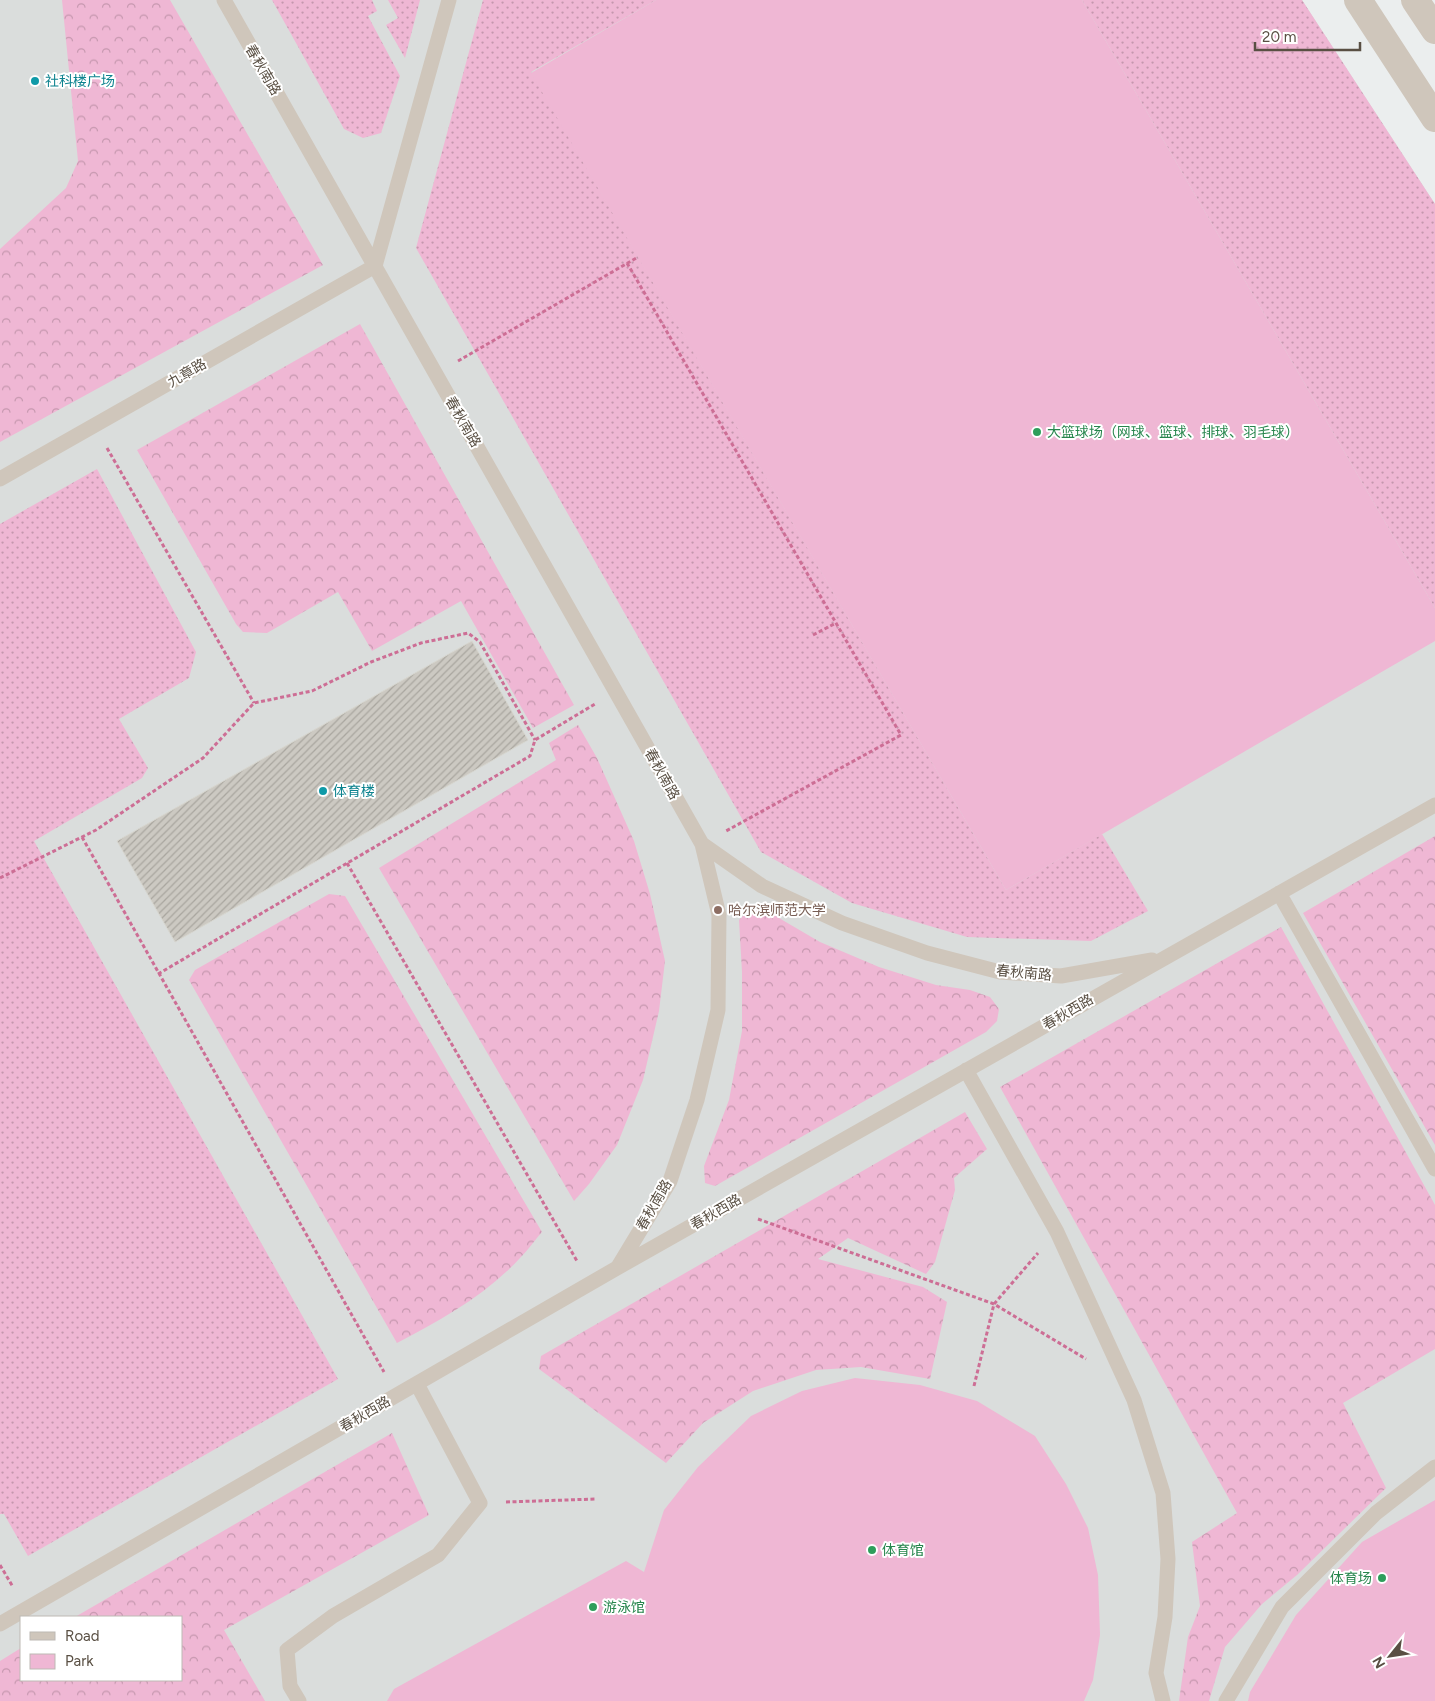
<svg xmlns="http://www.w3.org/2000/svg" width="1435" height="1701" font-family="Figtree,'Noto Sans SC',sans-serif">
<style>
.education{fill:#dadddc;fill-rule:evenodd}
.green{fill:url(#green-dots)}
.forest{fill:url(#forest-crowns)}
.pitch{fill:#efb7d4}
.building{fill:url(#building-hatch);stroke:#d7d6cf}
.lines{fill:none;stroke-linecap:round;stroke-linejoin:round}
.path{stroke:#cd6e95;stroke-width:3;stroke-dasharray:4 2.5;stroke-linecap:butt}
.service{stroke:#cfc6bb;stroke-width:15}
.tertiary{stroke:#cfc6bb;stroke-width:28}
.culture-dot{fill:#0f9aa8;stroke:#fff;stroke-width:2}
.leisure-dot{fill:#2e9e5b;stroke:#fff;stroke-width:2}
.education-dot{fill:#8d6e63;stroke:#fff;stroke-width:2}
.labels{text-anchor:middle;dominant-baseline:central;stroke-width:4;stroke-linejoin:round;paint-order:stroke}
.street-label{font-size:14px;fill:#594f43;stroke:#fff}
.culture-label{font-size:14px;fill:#0d838f;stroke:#fff;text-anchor:start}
.leisure-label{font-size:14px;fill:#27864d;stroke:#fff;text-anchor:start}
.education-label{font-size:14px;fill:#785e54;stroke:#fff;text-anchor:start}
</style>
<defs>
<pattern id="green-dots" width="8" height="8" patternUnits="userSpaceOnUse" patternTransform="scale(1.25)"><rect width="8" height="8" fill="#efb7d4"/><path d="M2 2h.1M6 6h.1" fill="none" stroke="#c597ae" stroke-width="1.8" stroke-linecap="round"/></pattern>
<pattern id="forest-crowns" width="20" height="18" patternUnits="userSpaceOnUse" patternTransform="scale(1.25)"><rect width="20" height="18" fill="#efb7d4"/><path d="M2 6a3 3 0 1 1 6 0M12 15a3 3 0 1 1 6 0" fill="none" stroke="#c597ae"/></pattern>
<pattern id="building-hatch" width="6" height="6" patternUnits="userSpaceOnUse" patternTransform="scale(1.25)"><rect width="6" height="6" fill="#ccc9c2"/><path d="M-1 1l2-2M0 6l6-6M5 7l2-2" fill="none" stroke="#a9a69f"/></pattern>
</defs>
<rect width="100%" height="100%" fill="#ebeeee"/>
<!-- education -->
<path class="education" d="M0,0H1302L1435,204V1701H0ZM21,1617H181V1680H21Z"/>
<!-- green -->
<path class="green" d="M272,0H372L377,11L368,16L400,76L381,133L363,138L344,129Z
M388,0H420L405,58L386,25L398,18Z
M483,0H656L531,72L1006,890L1102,834L1148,911L1091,941L967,937L852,903L761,852L416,248Z
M1082,0H1302L1435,204V608Z
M97,469L196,652L189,678L119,719L148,768L142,778L34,841L338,1379L28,1556L4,1514H0V524Z"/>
<!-- forest -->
<path class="forest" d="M62,0H170L323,265L0,442V249L66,188L78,161Z
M360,324L574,705L533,728L461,601L372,651L338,592L267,633L243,632L236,624L137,450Z
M578,725L597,758L634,841L650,894L665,961L659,1011L643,1080L617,1145L589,1184L574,1201L379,868L556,760L549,743Z
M1435,836V1145L1303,913Z
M329,894L345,896L542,1232C535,1240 528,1250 520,1258C486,1295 441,1320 397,1343L189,980L195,970Z
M749,910L767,911L820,942L879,967L936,985L970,990L990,997L999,1009L997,1021L986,1032L715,1186L705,1183L704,1166L729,1100L742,1031V972L739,920Z
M1281,927L1435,1205V1349L1343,1403L1386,1488L1297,1575L1262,1604L1225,1647L1209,1701H1179L1188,1637L1200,1606L1192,1542L1237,1513L1000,1087Z
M965,1112L987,1149L954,1178L955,1190L935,1262L926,1274L848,1238L818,1259L923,1287L947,1302L930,1379L861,1367L816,1370L753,1391L703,1423L666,1463L539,1369L541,1356Z
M392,1433L429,1515L224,1630L265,1701H0V1661L21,1648V1680H181V1617H75Z"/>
<!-- pitch -->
<path class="pitch" d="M656,0H1082L1435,608V641L1006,890L531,73Z
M855,1378L920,1385L977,1401L1035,1436L1066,1484L1088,1528L1098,1575L1100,1635L1093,1680L1084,1701H387L394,1689L626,1561L644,1572L664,1510L698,1467L751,1416L802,1391Z
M1435,1500V1701H1248L1250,1692L1296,1615L1362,1542Z"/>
<!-- building -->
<path class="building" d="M472,641L528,740L175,942L117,841Z"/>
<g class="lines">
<!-- path -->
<path class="path" d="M627,263L901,735L726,831
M458,361L638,257
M107,448L254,703
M813,635L836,623
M82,837L384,1372
M347,863L577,1261
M0,878L96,830L203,758L254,703L312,691L371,662L421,643L468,633L480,642L535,740
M158,974L530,756L535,740L595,704
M758,1219L994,1304L1086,1359
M974,1386L994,1304L1038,1253
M506,1502L596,1499
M0,1565L13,1587"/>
<!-- service -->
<path class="service" d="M224,0L702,844L719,915L718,1010L697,1100L670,1181L618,1267
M0,479L375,266L449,0
M702,844L762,886L842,923L927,953L1000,972L1061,976L1152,960
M1279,893L1435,1169
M966,1070L1057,1232L1134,1400L1163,1493L1168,1559L1165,1617L1156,1673L1163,1701
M0,1624L617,1268L1435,805
M299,1701L290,1686L287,1650L333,1616L438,1555L480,1503L417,1384
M1226,1701L1282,1607L1376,1513L1435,1467"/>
<!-- tertiary -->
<path class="tertiary" d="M1358,0L1435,118
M1415,0L1435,30"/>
</g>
<!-- markers -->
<g class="culture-dot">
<circle cx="35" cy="81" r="5"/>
<circle cx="323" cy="791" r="5"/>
</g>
<g class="leisure-dot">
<circle cx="1037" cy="432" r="5"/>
<circle cx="872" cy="1550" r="5"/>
<circle cx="1382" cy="1578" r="5"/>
<circle cx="593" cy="1607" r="5"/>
</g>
<circle class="education-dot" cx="718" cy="910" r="5"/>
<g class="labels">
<!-- street labels -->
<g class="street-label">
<text transform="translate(263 70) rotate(60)">春秋南路</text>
<text transform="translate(187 373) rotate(-30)">九章路</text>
<text transform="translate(463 422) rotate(60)">春秋南路</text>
<text transform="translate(662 774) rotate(61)">春秋南路</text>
<text transform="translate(1024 973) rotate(5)">春秋南路</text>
<text transform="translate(1068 1012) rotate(-30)">春秋西路</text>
<text transform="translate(654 1205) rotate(-60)">春秋南路</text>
<text transform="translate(716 1212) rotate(-30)">春秋西路</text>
<text transform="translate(365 1414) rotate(-30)">春秋西路</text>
</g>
<!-- culture labels -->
<g class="culture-label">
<text x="45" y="81">社科楼广场</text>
<text x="333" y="791">体育楼</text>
</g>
<!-- leisure labels -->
<g class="leisure-label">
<text x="1047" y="432">大篮球场（网球、篮球、排球、羽毛球）</text>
<text x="882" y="1550">体育馆</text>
<text x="1372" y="1578" text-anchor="end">体育场</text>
<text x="603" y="1607">游泳馆</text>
</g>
<!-- education labels -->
<g class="education-label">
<text x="728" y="910">哈尔滨师范大学</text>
</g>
</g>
<!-- legend -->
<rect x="20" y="1616" width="162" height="65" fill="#ffffff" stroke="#bdb9b4"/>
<rect x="30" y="1632" width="25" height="8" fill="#cfc6bb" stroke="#bdb9b4"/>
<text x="65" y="1641" font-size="15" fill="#594f43">Road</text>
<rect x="30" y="1654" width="25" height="15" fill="#efb7d4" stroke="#bdb9b4"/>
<text x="65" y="1666" font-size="15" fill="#594f43">Park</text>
<!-- north arrow -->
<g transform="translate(1390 1656) rotate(240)" stroke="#ffffff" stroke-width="4" paint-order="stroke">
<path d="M0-4L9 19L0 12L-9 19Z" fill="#594f43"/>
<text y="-8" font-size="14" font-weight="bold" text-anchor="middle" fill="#594f43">N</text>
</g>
<!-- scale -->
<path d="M1255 42v8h105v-8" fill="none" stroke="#594f43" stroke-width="2.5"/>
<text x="1262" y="42" font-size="15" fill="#594f43" stroke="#ffffff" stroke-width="4" paint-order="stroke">20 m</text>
</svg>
